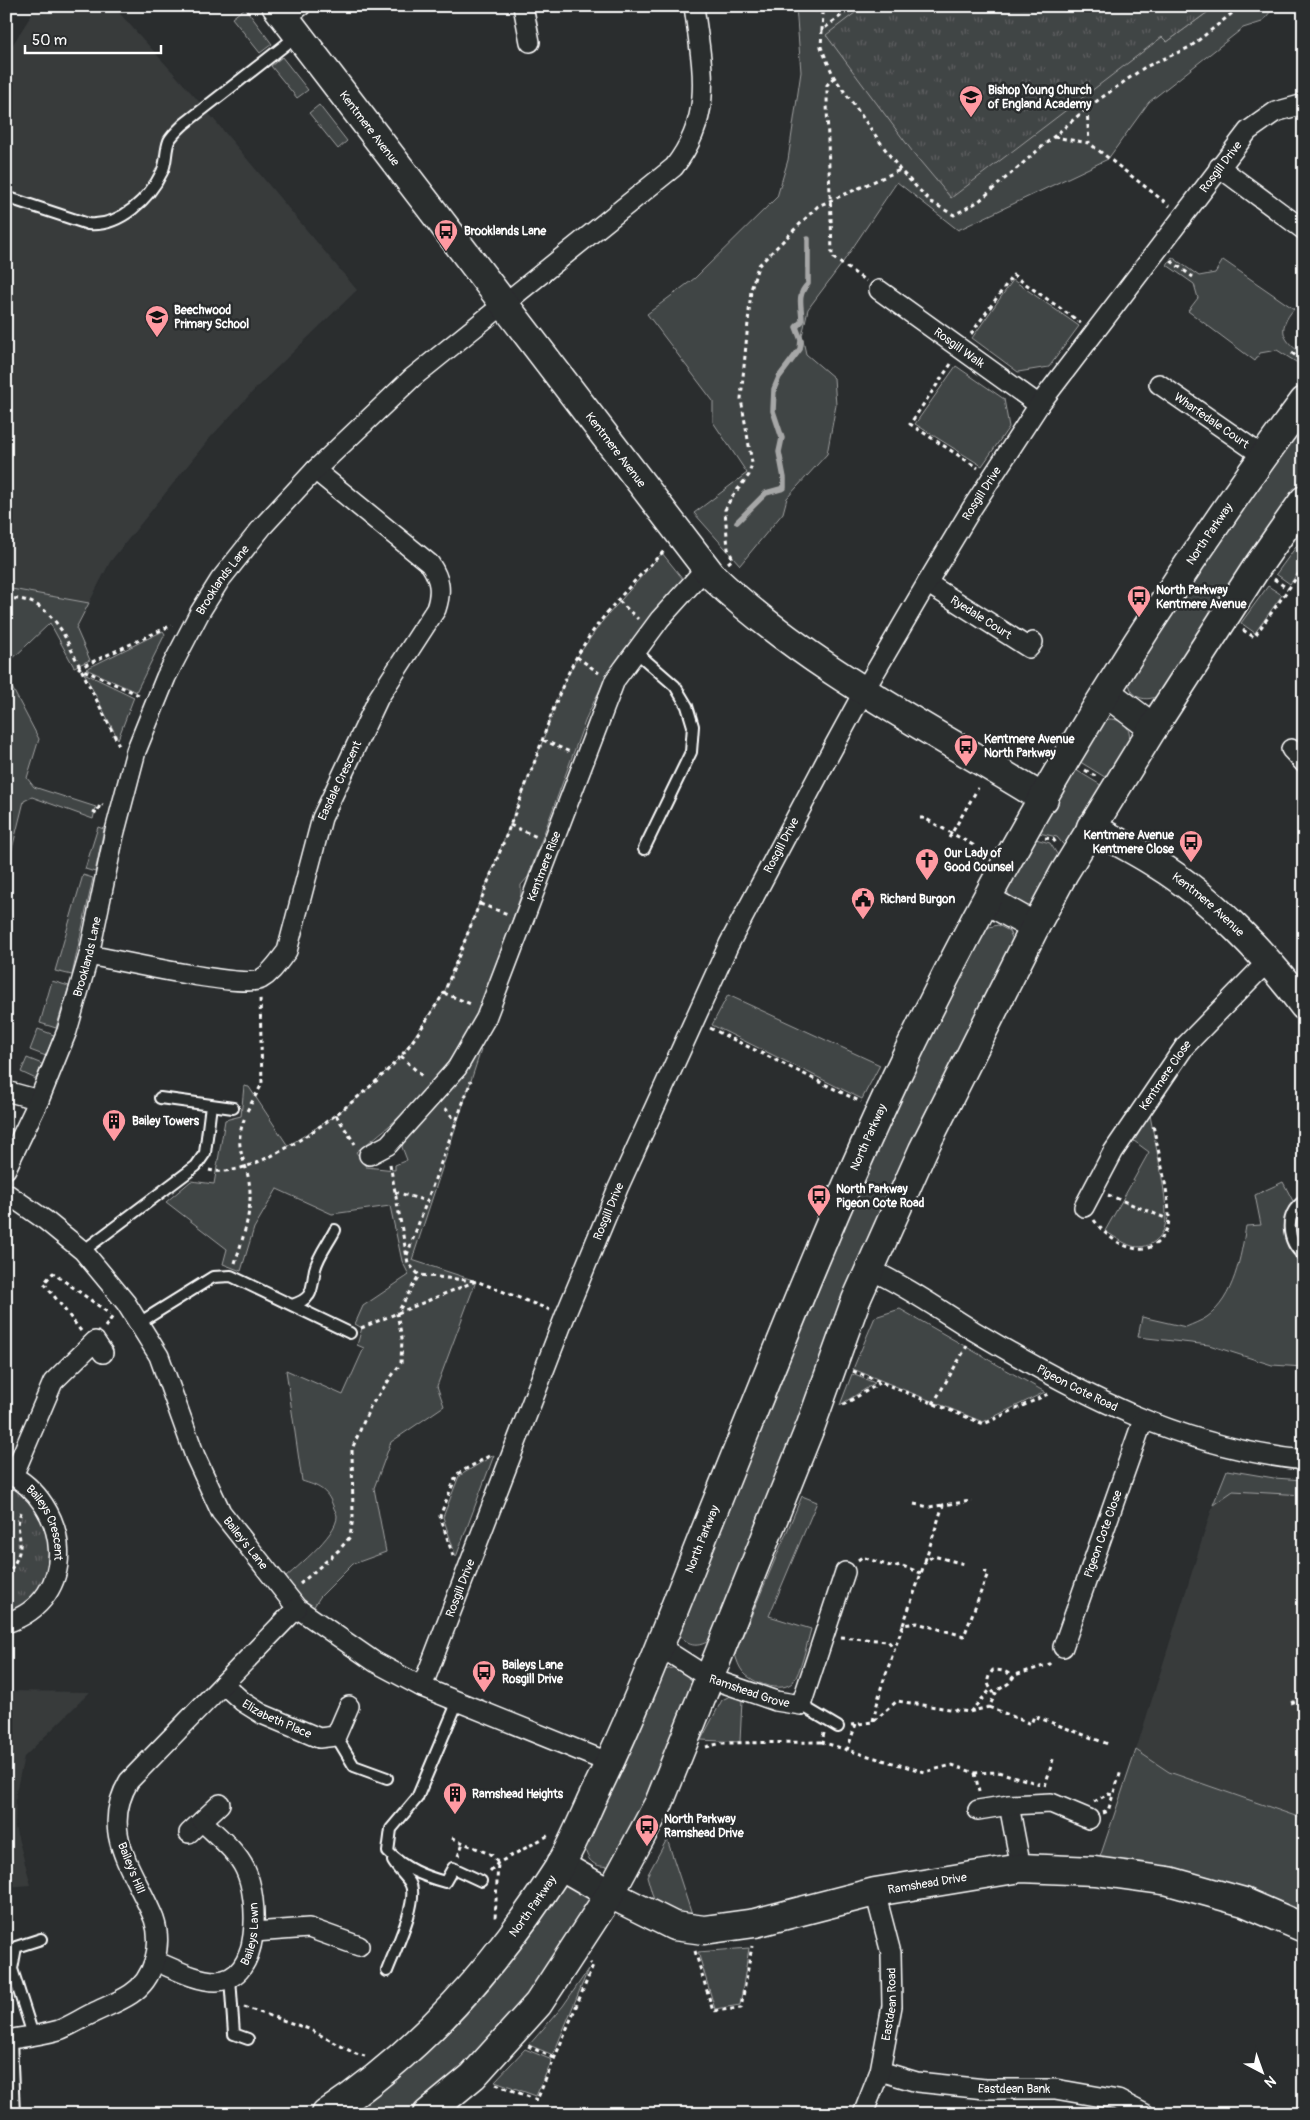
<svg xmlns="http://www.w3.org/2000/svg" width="1310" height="2120" font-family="Pangolin,sans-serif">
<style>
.built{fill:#373a3b}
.grass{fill:#414445;stroke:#a0a2a2}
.park{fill:url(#park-tufts);stroke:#a0a2a2}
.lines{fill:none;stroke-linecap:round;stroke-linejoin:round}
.stream{stroke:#a6a7a7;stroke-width:5.5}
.lane-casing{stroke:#fff;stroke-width:14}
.street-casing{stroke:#fff;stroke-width:22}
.secondary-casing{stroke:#fff;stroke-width:31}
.path{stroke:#fff;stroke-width:3;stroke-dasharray:4 4;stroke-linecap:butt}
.lane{stroke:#2a2d2e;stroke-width:10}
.street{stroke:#2a2d2e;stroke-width:19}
.secondary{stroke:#2a2d2e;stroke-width:28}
.labels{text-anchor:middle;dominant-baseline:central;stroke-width:5;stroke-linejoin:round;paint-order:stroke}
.poi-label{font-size:12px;font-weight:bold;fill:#fff;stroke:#2a2d2e;text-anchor:start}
.street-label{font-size:12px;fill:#fff;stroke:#2a2d2e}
</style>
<defs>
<pattern id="park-tufts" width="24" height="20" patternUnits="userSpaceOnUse" patternTransform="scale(1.25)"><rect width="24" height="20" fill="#414445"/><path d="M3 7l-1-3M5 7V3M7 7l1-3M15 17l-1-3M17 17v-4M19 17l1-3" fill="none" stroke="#5e6061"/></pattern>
</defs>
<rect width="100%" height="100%" fill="#2a2d2e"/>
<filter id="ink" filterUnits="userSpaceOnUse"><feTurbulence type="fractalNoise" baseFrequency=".02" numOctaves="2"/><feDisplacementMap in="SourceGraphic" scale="10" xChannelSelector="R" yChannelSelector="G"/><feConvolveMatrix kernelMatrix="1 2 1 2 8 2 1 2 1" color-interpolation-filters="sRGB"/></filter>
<g filter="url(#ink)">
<!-- built -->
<path class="built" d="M37,6H113L196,98L357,290L258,386L209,439L110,562L89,603L6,588V55Z
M1233,1491L1304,1495V1819L1169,1772L1136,1750L1213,1505Z
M6,1691L90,1692L24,1757L16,1792L15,1827L31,1885L6,1887Z"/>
<!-- grass -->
<path class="grass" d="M796,6H864L826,36L1032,135L1162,36L1167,42L1216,6H1275L1262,22L1243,28L1149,102L1108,159L958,230L897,182L841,265L808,309L802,336L806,354L834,378L836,405L827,454L787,498L783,513L740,565L694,513L747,473L713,422V401L647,314L695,278L777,197L788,160L801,72Z
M245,8L272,44L260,53L232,18Z
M282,57L308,90L297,98L271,66Z
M319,105L347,141L338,149L309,113Z
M1172,257L1199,276L1215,273L1223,260L1294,309C1276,330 1283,341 1304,355V367L1277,350L1260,353L1255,361L1188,311L1198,298L1194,284L1167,265Z
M1013,280L1079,326L1049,367L1018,372L972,338Z
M956,366L1004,399L1009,427L982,466L915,424Z
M1304,418V479L1266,532L1159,695C1143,705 1125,694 1130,675Z
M1304,536V564L1290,584L1276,574Z
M662,553L683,579L622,652L607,675L587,716L528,877L521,885V895C508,931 497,970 481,1006C453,1066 409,1114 356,1152L366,1167L395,1170V1165L407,1160L402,1147L406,1134L440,1102L478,1049L481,1050L412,1260L476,1281L437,1386L444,1406L391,1442L374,1488L386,1552L353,1564L320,1597L308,1616L277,1585C291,1572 338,1535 337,1516C337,1513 334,1509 333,1506C327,1489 318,1486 302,1481L286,1370L343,1395L364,1348L357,1345L362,1328L355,1324L363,1306L409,1275L402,1261L390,1206L332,1214L277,1189L254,1228L241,1271L223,1264L227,1249L166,1202L191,1181L214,1184L225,1120L241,1116L244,1086L249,1087L288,1146L336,1115L370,1087L401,1056L444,993L543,740L559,693L577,657L601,623Z
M1268,586L1282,595L1255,633L1241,623Z
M6,588L89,603L76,628L90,660L74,667L50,623L6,665Z
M163,631L165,634L136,692L86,669Z
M84,673L134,697L118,739Z
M6,676L39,739L27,778L34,787L96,807L93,819L32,797L24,801L6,873Z
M1109,719C1123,719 1132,728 1129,743L1108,779L1077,760L1103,721Z
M1071,767L1104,787L1067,849L1057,837L1039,833Z
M98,827L104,829L95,872L85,869Z
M1032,838L1050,843L1059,857L1032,905C1020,909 1010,902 1007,890Z
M83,875L93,878L72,975L55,971Z
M998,925L1009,931L1014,942L710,1640C696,1650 682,1645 678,1629L832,1244L933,1029L985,928Z
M52,981L69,986L56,1028L40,1023Z
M728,995L880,1065L862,1099L712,1025Z
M38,1029L54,1035L46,1056L30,1050Z
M27,1058L42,1064L36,1079L21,1072Z
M1150,1115C1154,1139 1170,1205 1165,1226C1161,1240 1147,1250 1132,1246C1123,1243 1113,1236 1105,1231L1149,1152L1134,1141Z
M1283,1182L1304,1222V1367L1272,1365L1209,1345L1138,1337L1142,1317L1186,1327C1193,1324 1201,1321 1207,1317C1234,1298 1241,1256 1246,1226L1261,1225L1255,1195Z
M900,1309L1045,1392L983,1422L853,1369L875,1317Z
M852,1374L875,1383L840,1405Z
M494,1455L456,1557L443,1517L459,1476Z
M1227,1470L1274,1478L1304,1480V1495L1233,1491L1213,1505Z
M802,1496L817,1502L769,1616L811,1629C807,1643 801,1672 793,1682C782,1694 752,1683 743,1672C739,1667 737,1661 735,1654Z
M676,1667L688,1673L693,1684L655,1783L610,1866C596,1868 587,1862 585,1847L622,1770L664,1670Z
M732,1695L742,1700L740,1742L701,1740L722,1700Z
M1136,1750L1169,1772L1304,1819V1917L1099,1860Z
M667,1839L693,1918L655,1904L647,1876Z
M569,1876L593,1894L591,1909L534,1992L483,2050L433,2098L412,2114H352C389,2084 426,2055 459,2022C502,1978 536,1927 569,1876Z
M749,1948L740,2005L715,2009L698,1952Z
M588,1970L553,2055L529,2045L563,2006Z
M525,2049L552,2060L536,2096L495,2081Z"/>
<!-- park -->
<path class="park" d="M864,6H1216L1167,42L1162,37L951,198L915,155L826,35Z
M8,1486C21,1492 33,1500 41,1513C62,1548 47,1602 6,1613Z"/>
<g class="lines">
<!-- stream -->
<path class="stream" d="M737,522L766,493L784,488V478L779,452L782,438L773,411L774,389L779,377L800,349L801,340L796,327L802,321C802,307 796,295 808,284V239"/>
<!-- lane casing -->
<g class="lane-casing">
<path id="lane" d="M12,199L88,224C120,227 149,199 162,172C167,162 165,151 169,141C172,135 179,129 184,124L298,35
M635,651L675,686L687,706L693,726L691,752L644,849
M160,1098L233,1108
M1304,1201C1283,1214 1287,1242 1304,1256
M83,1251L196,1166L205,1153L211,1105
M292,1305C315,1298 311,1289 315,1269C318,1256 329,1242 335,1230
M139,1323L213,1277L231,1276L350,1333
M458,1701L417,1798L391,1829L388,1852C405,1869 423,1876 445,1882L453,1868L481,1881
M801,1705L838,1727
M336,1736L354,1766L387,1778
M387,1971C394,1952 420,1900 410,1883C405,1875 398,1870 393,1861
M230,1978L234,2034L248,2039
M33,2035L12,1969L16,1947L41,1939
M11,2040L14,2114"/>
</g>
<!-- street casing -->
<g class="street-casing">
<g id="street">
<path d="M523,6L530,42"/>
<path d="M285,17L301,6"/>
<path d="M1219,167L1304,230"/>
<path id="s1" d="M879,290L1039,405"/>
<path id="s2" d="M1159,384L1263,456"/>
<path id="s3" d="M927,583L1029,648L1033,642"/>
<path d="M1291,749L1304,763"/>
<path id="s4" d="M89,955C116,960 244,989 261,979C272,973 279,961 287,951L322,818L379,697L436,609C442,591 440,579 430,564L315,470"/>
<path d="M6,1091L39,1100"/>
<path id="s5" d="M369,1155L388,1145L457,1068L486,1018L615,680L660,619L706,568"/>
<path id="s6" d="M6,1169L39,1100L67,1031L89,955L114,835L136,751L166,677L200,612L220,580L263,526L315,470L412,378L674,167C715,114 702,68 694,6"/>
<path id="s7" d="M6,1193L45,1220L83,1251L126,1303L159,1356L195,1456L221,1512L297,1608L375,1662L422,1687L610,1763"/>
<path id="s8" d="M1084,1207L1113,1152L1185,1046L1268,961"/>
<path id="s9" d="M869,1269C906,1286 940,1310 974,1331C1078,1393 1181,1448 1304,1460"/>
<path id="s10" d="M6,1472C71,1503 81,1599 6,1623"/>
<path d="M13,1476L53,1382L95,1341L103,1353"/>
<path id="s11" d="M659,1646L709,1678L776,1701L801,1705L845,1572"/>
<path id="s12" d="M1063,1647L1143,1420"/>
<path id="s13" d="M223,1684L243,1702L262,1714L319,1738L336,1736L349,1706"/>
<path id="s14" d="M422,1687L565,1316L618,1188L729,944L827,759L864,691L927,583L972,508L1039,405L1248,131L1275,112L1304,104"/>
<path d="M1009,1805L1021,1868"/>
<path d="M978,1810L1009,1805L1051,1803L1089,1819"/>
<path d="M189,1833L220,1804"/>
<path d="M254,1932L309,1928L359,1946"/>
<path id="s15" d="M155,1961C173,1968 196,1981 216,1981C262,1980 259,1898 245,1869C236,1850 217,1836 202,1821"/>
<path d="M6,2040C24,2037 42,2035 59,2030C70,2026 82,2018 93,2013C105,2007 119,2002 131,1994C154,1979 163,1945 154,1919C135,1871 98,1833 129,1781L297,1608"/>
<path id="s16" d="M880,2071L917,2082L985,2089H1055L1118,2100L1145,2114"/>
<path id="s17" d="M863,2114L880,2071L892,2006L891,1953L875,1892"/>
</g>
</g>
<!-- secondary casing -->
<g class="secondary-casing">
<g id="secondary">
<path id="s18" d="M276,6L713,577C810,669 931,729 1044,799"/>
<path d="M1104,697L1116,700L1153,728"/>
<path id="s19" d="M1091,827C1114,840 1137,851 1158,865C1210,897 1268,957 1304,1006"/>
<path d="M987,900L1035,927"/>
<path id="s20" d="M560,1865L610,1894L674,1926L704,1930L755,1923L875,1892L1021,1868L1095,1871L1169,1881L1244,1902L1304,1928"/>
<path id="s21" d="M326,2114C423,2049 495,1967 558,1869C572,1846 582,1821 593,1797C636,1710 670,1619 706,1529C767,1378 826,1225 896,1077C1009,840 1147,612 1304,401"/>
<path d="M427,2114L473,2076L538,2004L610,1894L659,1803L811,1425L856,1300L923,1150L1035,927L1064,873L1153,728L1257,567L1304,500"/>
</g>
</g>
<!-- path -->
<path class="path" d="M806,6L823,14L822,30
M854,6L822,30L821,47L834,77L900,170L931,202L954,215L979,201L1087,108L1145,67L1190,47L1241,6
M823,14L826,6
M834,77L827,85C827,143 831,199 832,257L866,281
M1087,109L1089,143
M1054,137L1089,143L1170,206
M1171,261L1193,277
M971,334L1013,275L1081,323
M1292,353L1304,362
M951,364L910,424L978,468
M728,563L733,559L728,549L725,510L731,498L749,475L752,463L741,399L751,290L758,266L818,206L900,170
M1274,579L1288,589
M6,599C32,596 49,611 62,631L119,745
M619,601L638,619
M1243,630L1254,637L1304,567
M577,657L599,673
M139,695L79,668L172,625
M543,740L570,752
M1085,770L1097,777
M93,811L97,813L100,804L103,805
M920,818H924L973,845L974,856L982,861
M510,825L537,837
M949,838L978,788
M1045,838L1053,839L1056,843
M480,904L508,914
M444,993L473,1005
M710,1028L861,1102
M401,1056L424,1078
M445,1108L456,1121
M247,1111L262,1084L260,996
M336,1115L355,1144
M390,1164L408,1263L419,1275L475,1281
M209,1170C260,1183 369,1093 401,1056C417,1037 430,1014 444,993C473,920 502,847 530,774C545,735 556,695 576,658C598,618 633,582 665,550
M395,1192L427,1201
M1108,1195L1168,1219
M1094,1220C1104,1234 1119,1246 1137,1249C1151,1251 1163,1240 1168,1226C1173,1207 1157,1147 1153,1125
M407,1255L471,1081
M235,1263C242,1241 251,1215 250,1192C249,1159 231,1152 245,1117
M105,1327L113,1316
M361,1328L476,1281L550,1310
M81,1331L44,1283L53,1273L110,1314
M853,1371L984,1424L1048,1394
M933,1404L967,1346
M843,1405L880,1383
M914,1504L929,1507L943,1505
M453,1556L440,1516L457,1474L491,1455
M858,1560L862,1557L893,1567L900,1565L921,1573
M925,1561L943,1505L972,1501
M6,1576C12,1568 19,1558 20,1547C21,1532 14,1524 23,1509
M300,1584L339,1550L350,1537L353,1517L352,1449L370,1407L401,1363L402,1338L397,1314L419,1275
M903,1625L925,1562L933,1556L964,1564
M841,1637L888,1641L895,1649
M995,1694C987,1685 985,1680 993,1670C1001,1670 1008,1671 1013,1678
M1291,1703L1304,1698
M989,1707L1031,1724L1034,1716L1108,1744
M970,1712L991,1689
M873,1721L881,1688L903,1625L917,1623L964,1636L988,1573L980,1570
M856,1724L847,1750L925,1772L952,1765L975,1773L998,1772L1040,1784
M851,1725L873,1722L897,1701L969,1712L989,1707L997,1691L1009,1683L1015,1675L1050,1664L1053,1661
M824,1733L822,1742L847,1750
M706,1747L722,1743L822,1742
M975,1773L979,1792
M1045,1786L1054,1756
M1094,1802L1108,1794L1113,1795L1121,1771
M1103,1813L1108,1811L1113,1795
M452,1838L492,1855L498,1863L495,1919
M458,1856L463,1843
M490,1871L498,1863L551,1834
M695,1951L713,2011L741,2008L752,1946
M244,2007L309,2029L356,2054L365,2056
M528,2046L554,2058
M496,2084L537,2100L593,1966L590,1963"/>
<!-- lane -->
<use href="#lane" class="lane"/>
<!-- street -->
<use href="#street" class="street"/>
<!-- secondary -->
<use href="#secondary" class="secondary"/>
</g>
</g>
<!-- icons -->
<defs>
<g id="school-pin" transform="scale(1.25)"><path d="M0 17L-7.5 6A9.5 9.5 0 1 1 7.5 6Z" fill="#ff9aa2" stroke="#2a2d2e"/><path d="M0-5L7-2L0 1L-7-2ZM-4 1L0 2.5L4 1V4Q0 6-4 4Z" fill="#111"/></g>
<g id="bus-pin" transform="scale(1.25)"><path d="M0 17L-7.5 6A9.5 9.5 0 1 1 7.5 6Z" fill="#ff9aa2" stroke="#2a2d2e"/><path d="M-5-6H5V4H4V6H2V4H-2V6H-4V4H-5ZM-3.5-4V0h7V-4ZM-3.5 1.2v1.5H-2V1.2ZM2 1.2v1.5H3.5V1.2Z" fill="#111"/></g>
<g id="church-pin" transform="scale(1.25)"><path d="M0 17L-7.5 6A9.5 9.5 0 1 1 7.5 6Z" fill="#ff9aa2" stroke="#2a2d2e"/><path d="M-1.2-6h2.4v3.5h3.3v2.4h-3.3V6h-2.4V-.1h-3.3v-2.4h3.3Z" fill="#111"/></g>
<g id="civic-pin" transform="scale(1.25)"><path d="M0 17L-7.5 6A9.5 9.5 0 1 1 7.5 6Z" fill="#ff9aa2" stroke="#2a2d2e"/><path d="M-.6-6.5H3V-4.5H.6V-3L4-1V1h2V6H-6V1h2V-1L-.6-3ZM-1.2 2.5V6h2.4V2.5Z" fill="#111"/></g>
<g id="building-pin" transform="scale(1.25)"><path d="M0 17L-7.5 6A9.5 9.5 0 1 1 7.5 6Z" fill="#ff9aa2" stroke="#2a2d2e"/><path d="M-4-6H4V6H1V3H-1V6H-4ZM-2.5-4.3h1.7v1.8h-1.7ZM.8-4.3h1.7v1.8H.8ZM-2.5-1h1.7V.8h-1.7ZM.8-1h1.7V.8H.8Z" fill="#111"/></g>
</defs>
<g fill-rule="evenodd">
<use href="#school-pin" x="971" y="97"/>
<use href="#bus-pin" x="446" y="231"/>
<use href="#school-pin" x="157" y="317"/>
<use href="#bus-pin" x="1139" y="597"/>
<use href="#bus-pin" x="966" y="746"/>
<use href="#bus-pin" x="1191" y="842"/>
<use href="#church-pin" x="927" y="860"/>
<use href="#civic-pin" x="863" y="899"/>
<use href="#building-pin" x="114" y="1121"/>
<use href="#bus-pin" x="819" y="1196"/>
<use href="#bus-pin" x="484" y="1672"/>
<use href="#building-pin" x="455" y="1794"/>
<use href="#bus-pin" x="647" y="1826"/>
</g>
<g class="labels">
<!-- poi labels -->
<g class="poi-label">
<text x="988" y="90">Bishop Young Church<tspan x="988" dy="14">of England Academy</tspan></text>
<text x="464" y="231">Brooklands Lane</text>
<text x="174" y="310">Beechwood<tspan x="174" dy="14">Primary School</tspan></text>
<text x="1156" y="590">North Parkway<tspan x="1156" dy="14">Kentmere Avenue</tspan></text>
<text x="984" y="739">Kentmere Avenue<tspan x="984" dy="14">North Parkway</tspan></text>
<text x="1174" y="835" text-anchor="end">Kentmere Avenue<tspan x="1174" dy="14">Kentmere Close</tspan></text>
<text x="944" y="853">Our Lady of<tspan x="944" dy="14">Good Counsel</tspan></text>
<text x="880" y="899">Richard Burgon</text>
<text x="132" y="1121">Bailey Towers</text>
<text x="836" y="1189">North Parkway<tspan x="836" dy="14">Pigeon Cote Road</tspan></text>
<text x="502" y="1665">Baileys Lane<tspan x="502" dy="14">Rosgill Drive</tspan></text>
<text x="472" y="1794">Ramshead Heights</text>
<text x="664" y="1819">North Parkway<tspan x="664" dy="14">Ramshead Drive</tspan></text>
</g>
<!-- street labels -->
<g class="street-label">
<text stroke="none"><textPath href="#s18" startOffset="154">Kentmere Avenue</textPath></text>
<text stroke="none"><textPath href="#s14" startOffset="1726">Rosgill Drive</textPath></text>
<text stroke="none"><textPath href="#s1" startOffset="99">Rosgill Walk</textPath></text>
<text stroke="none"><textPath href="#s2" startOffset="64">Wharfedale Court</textPath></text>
<text stroke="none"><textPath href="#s18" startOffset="559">Kentmere Avenue</textPath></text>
<text stroke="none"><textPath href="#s14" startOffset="1321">Rosgill Drive</textPath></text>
<text stroke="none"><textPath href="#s21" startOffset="1829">North Parkway</textPath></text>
<text stroke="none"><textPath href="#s6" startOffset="632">Brooklands Lane</textPath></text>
<text stroke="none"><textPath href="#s3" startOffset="64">Ryedale Court</textPath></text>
<text stroke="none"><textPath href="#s4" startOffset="392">Easdale Crescent</textPath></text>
<text stroke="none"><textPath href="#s14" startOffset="916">Rosgill Drive</textPath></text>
<text stroke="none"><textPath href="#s5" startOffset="345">Kentmere Rise</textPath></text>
<text stroke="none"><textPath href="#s19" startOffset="141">Kentmere Avenue</textPath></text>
<text stroke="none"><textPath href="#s6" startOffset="228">Brooklands Lane</textPath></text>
<text stroke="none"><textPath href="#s8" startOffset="155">Kentmere Close</textPath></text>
<text stroke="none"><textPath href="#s21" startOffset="1135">North Parkway</textPath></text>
<text stroke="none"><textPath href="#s14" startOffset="511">Rosgill Drive</textPath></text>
<text stroke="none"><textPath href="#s9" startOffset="240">Pigeon Cote Road</textPath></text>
<text stroke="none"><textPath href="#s10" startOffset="68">Baileys Crescent</textPath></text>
<text stroke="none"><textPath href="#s12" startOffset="120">Pigeon Cote Close</textPath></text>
<text stroke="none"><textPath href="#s21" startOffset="700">North Parkway</textPath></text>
<text stroke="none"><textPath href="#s7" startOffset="434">Bailey's Lane</textPath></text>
<text stroke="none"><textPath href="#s14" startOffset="106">Rosgill Drive</textPath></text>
<text stroke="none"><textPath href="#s11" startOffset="102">Ramshead Grove</textPath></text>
<text stroke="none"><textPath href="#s13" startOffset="65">Elizabeth Place</textPath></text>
<text transform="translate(131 1868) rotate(68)">Bailey's Hill</text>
<text stroke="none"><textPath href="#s20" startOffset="388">Ramshead Drive</textPath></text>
<text stroke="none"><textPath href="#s21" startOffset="295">North Parkway</textPath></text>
<text stroke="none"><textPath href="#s15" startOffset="130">Baileys Lawn</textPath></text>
<text stroke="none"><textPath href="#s17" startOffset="114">Eastdean Road</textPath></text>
<text stroke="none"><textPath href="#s16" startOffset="136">Eastdean Bank</textPath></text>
</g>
</g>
<!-- margin -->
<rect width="1310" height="2120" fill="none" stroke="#2a2d2e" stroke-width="25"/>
<rect x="12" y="12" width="1285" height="2095" fill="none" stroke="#fff" stroke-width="2" filter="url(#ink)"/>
<!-- north arrow -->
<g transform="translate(1262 2072) rotate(139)" stroke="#2a2d2e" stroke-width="4" paint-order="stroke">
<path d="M0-4L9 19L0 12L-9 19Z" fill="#ffffff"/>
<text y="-8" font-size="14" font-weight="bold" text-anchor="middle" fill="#ffffff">N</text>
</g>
<!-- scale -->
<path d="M25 45v8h136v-8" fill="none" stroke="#ffffff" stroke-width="2.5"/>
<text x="32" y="45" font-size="15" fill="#ffffff" stroke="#2a2d2e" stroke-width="4" paint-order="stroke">50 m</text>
</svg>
